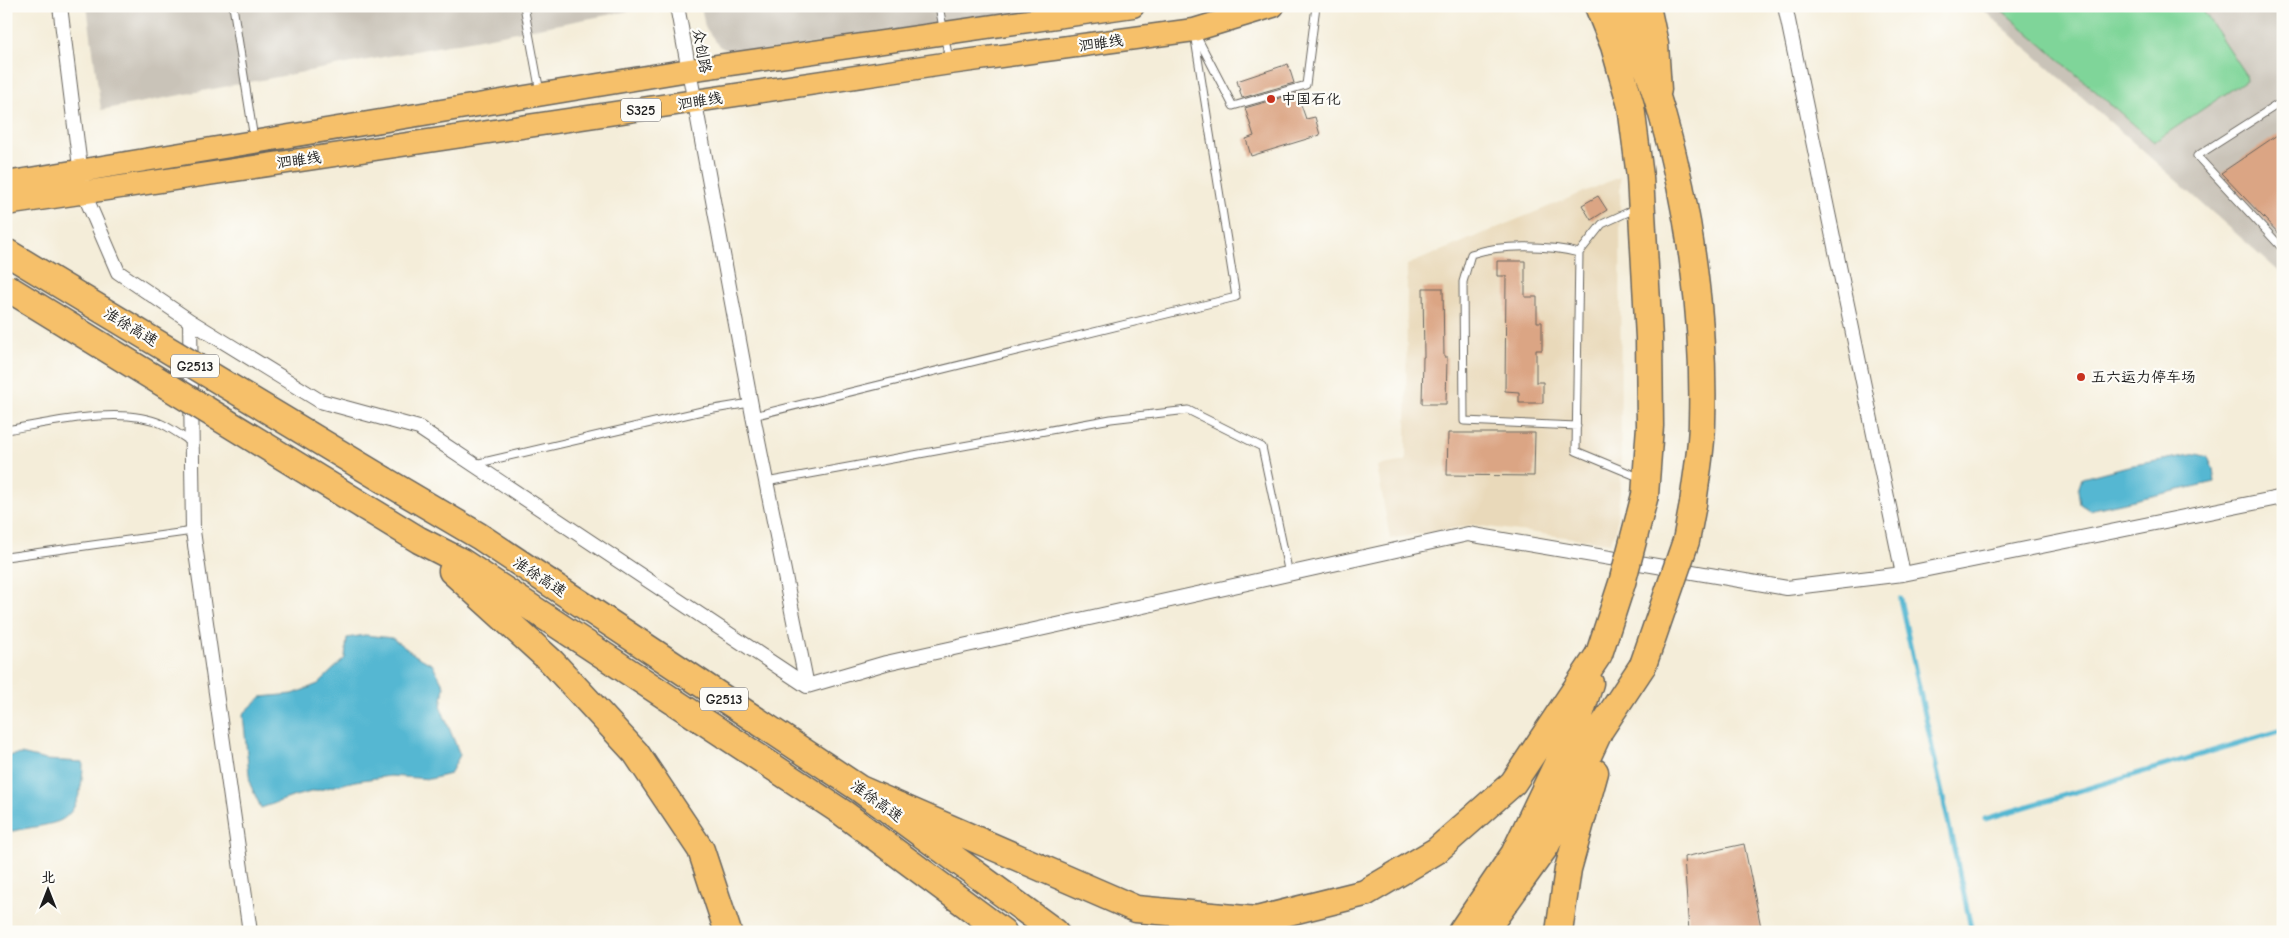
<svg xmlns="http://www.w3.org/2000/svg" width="2289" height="938" font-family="'Comic Neue','LXGW WenKai TC',sans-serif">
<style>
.built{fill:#e9d9ba}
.industrial{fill:#c9c3b8}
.green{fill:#7fd599;stroke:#4e785a}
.water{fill:#54b7d2;stroke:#386a77}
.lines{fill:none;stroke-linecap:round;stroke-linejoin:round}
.stream{stroke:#54b7d2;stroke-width:5}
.building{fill:#dba584}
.lane-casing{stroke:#68655e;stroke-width:9}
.street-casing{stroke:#68655e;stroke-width:16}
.primary-casing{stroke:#68655e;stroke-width:25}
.highway-casing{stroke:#68655e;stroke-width:29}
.lane{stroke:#fff;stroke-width:7}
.street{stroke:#fff;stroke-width:14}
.primary{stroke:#f6c06b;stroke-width:22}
.highway{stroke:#f6c06b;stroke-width:26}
.highway-bridge-casing{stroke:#68655e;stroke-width:29;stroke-linecap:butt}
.highway-bridge{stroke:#f6c06b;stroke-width:26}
.poi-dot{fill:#c8321e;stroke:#fdfcf7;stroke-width:2}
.labels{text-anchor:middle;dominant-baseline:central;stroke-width:4.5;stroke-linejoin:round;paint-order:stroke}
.shield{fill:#fdfcf7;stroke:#605f5e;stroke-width:1}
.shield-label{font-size:14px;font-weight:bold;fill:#1c1c1c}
.street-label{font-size:15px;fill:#1c1c1c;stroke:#fdfcf7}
.poi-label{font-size:15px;fill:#1c1c1c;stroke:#fdfcf7;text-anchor:start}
</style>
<rect width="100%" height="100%" fill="#fdfcf7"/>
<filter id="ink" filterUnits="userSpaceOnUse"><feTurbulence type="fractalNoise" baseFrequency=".02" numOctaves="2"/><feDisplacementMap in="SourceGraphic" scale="10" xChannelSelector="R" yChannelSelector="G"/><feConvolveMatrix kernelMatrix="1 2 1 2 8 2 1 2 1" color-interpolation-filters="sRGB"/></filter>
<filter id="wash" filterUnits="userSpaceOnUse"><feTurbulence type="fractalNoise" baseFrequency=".0096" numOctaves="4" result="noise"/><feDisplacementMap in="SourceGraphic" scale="20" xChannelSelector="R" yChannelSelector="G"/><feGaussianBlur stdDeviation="1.12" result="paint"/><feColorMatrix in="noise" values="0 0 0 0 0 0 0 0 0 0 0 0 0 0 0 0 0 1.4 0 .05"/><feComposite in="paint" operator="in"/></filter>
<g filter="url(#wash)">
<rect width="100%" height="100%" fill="#f4edd9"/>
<!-- built -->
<path class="built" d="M1620,177L1621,480L1616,530L1610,543L1473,525L1390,539L1377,466L1406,461L1407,265Z"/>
<!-- industrial -->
<path class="industrial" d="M87,6H644L645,8L101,110Z
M701,6H1087L736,55L719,46L705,27Z
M1979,6H2283V275Z"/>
<!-- green -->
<path class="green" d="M1997,6H2200L2245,74L2246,80L2154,142Z"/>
<!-- water -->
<path class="water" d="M2197,454L2208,457L2213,469L2215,482L2089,510L2080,504L2078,490L2082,478L2128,466Z
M365,635L392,638L415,655L433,665L444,686L441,708L460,755L450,774L430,779L390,776L355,781L295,796L261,808L250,784L243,714L261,697L293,694L318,684L345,658L347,638Z
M21,754L46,760L83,762C83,780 80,808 63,819C53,826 20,828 6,833V756Z"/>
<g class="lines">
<!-- stream -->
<path class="stream" d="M1900,599L1972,932
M1985,819L2283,730"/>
</g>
<g id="blocks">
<!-- building -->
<path class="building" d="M1288,64L1294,83L1242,98L1237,81Z
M1297,93L1306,119L1315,117L1320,135L1251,156L1246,139L1254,136L1245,108Z
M2283,131V238L2221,173Z
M1598,196L1607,210L1591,220L1582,205Z
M1497,261H1525V297H1537V322H1542V350H1536V382H1543V403H1519V392L1505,391L1506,276H1497Z
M1423,288H1443L1444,357H1447L1446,404H1422L1423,357H1424Z
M1448,433H1535L1534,476L1447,475Z
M1744,844L1762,932H1689L1684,857Z"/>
</g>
</g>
<g filter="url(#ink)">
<use href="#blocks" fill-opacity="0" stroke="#68655e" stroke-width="1"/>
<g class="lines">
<!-- lane casing -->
<g class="lane-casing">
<path id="lane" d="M233,6L254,139
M524,6L540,92
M939,6L949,60
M1197,37L1233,106L1306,85L1316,6
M2283,101L2197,156L2283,249
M1637,208L1602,224L1579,253L1576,451L1641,478
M753,416L1236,297L1194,33
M1577,426L1464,421L1463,282L1471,254C1501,244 1549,245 1579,253
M6,430C50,423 121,405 162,424C172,429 182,436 191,442
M475,464L702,411L750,403
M766,482L1111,419L1188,410L1262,447L1289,574
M6,557L193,531"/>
</g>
<!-- street casing -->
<g class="street-casing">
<path id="street" d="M60,6L83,191L118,272L190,321L193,531L250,932
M677,6L753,416L807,686L886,663L1468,534L1787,588L1903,574
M1785,6L1903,574L2283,497
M190,321L320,401L419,428L807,686"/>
</g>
<!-- primary casing -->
<g class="primary-casing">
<path id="primary" d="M1649,6L1657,44L1660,90
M6,183L689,70L1133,6
M6,204L950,63L1194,30L1273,6"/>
</g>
<!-- highway casing -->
<g class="highway-casing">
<path id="highway" d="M1598,6L1614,46L1631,106L1640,177L1649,338L1650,426L1645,495
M1625,6C1637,42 1652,77 1662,114C1690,209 1705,322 1702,421C1702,448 1696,477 1693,504
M384,480L479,536L860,789L1055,932
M365,507L419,540L462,562L843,813L1003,932
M452,571L552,662L636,753L701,850L728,932
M860,789L1136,909L1256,920L1365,893L1436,851L1513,783L1599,654
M1461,932L1514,854L1579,718L1590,683
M1484,932L1546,846L1600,730L1643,665
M1559,932L1568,869L1595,772"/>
</g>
<!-- lane -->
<use href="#lane" class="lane"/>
<!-- street -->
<use href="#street" class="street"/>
<!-- primary -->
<use href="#primary" class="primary"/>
<!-- highway -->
<use href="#highway" class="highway"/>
<!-- highway-bridge casing -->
<g class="highway-bridge-casing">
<path id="highway-bridge" d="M6,252L384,480
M6,287L365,507
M1599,654L1622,583L1645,495
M1643,665L1686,541L1693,504"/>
</g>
<!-- highway-bridge -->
<use href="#highway-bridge" class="highway-bridge"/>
</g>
</g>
<!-- markers -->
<g class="poi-dot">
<circle cx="1271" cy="99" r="5"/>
<circle cx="2081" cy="377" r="5"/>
</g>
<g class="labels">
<!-- shield labels -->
<g class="shield">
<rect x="621" y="98.5" width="40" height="23" rx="4"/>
<rect x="171" y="354.5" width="48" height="23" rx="4"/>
<rect x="700" y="687.5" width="48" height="23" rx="4"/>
</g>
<g class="shield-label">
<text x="641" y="110">S325</text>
<text x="195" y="366">G2513</text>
<text x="724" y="699">G2513</text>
</g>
<!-- street labels -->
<g class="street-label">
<text transform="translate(1101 43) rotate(-8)">泗睢线</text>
<text transform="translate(702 51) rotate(80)">众创路</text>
<text transform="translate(700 101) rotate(-9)">泗睢线</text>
<text transform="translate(299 160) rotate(-8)">泗睢线</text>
<text transform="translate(131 327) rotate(31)">淮徐高速</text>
<text transform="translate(540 577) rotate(33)">淮徐高速</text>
<text transform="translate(877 801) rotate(36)">淮徐高速</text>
</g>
<!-- poi labels -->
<g class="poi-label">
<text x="1281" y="99">中国石化</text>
<text x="2091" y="377">五六运力停车场</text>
</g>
</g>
<!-- margin -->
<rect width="2289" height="938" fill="none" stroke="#fdfcf7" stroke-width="25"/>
<!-- north arrow -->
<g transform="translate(48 890)" stroke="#fdfcf7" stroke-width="4" paint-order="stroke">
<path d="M0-4L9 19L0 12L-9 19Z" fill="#1c1c1c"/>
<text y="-8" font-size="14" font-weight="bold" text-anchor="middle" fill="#1c1c1c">北</text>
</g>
</svg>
